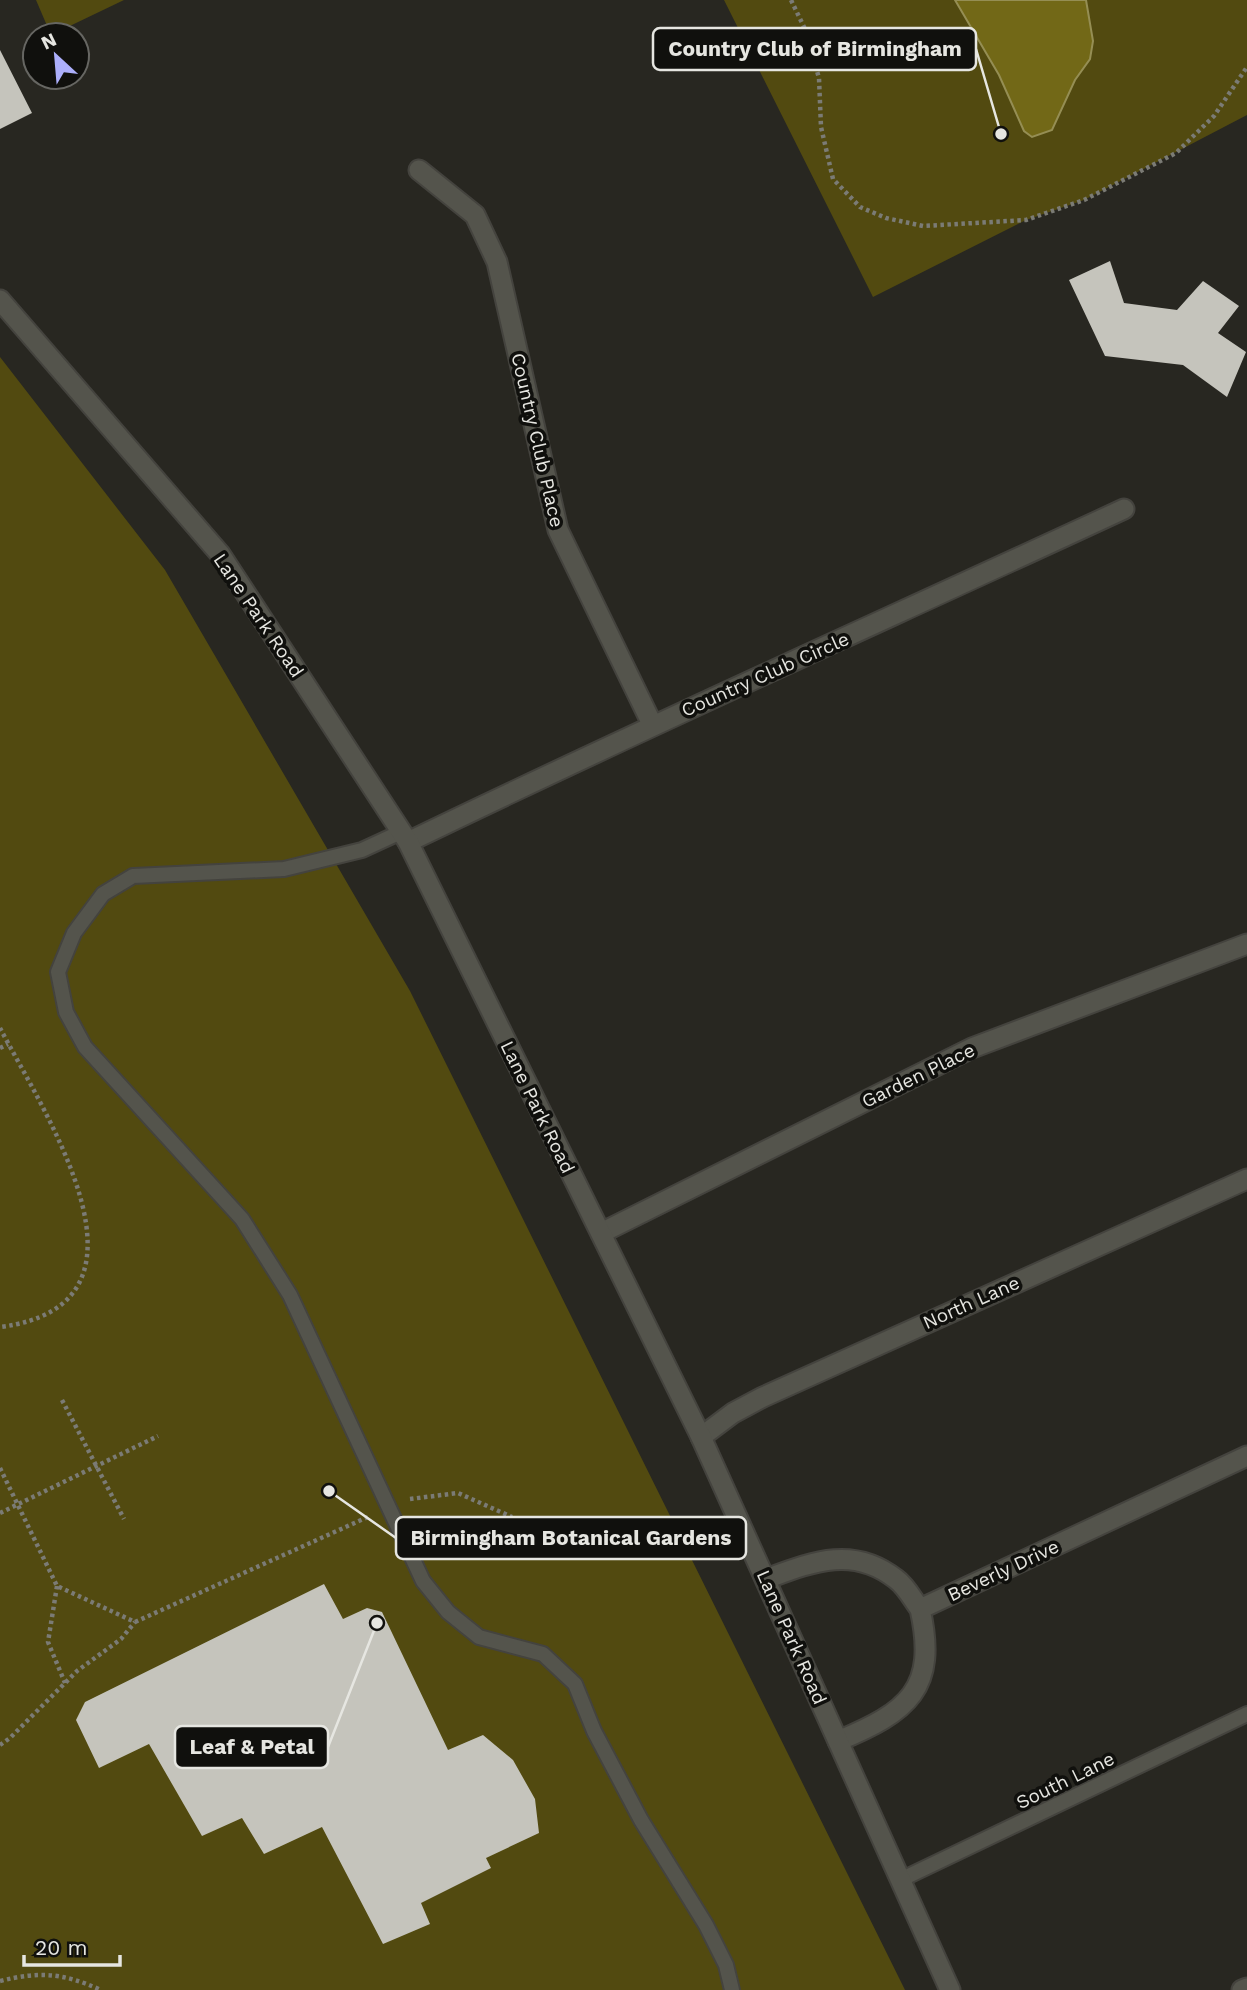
<svg xmlns="http://www.w3.org/2000/svg" width="1247" height="1990" viewBox="0 0 1247 1990" font-family="'Work Sans',sans-serif">
<style>
.green{fill:#524a10}
.water{fill:#726817;stroke:#958e54;stroke-width:2}
.building{fill:#c5c4bc}
.lines{fill:none;stroke-linecap:round;stroke-linejoin:round}
.service-casing{stroke:#44433e;stroke-width:18}
.minor-casing{stroke:#44433e;stroke-width:23}
.tertiary-casing{stroke:#44433e;stroke-width:23}
.path{stroke:#7b7b75;stroke-width:4.5;stroke-dasharray:3.5 3.5;stroke-linecap:butt}
.service{stroke:#54544c;stroke-width:14}
.minor{stroke:#54544c;stroke-width:19}
.tertiary{stroke:#54544c;stroke-width:19}
.labels{text-anchor:middle;stroke-width:7;stroke-linejoin:round;paint-order:stroke}
.street-label{font-size:19px;fill:#e6e6e1;stroke:#10100d}
.leader{fill:none;stroke:#e6e6e1;stroke-width:2.5}
.callout-dot{fill:#e6e6e1;stroke:#10100d;stroke-width:2.5}
.callout{fill:#10100d;stroke:#e6e6e1;stroke-width:2.5}
.callout-label{font-size:21px;text-anchor:middle;font-weight:bold;fill:#e6e6e1}
</style>
<rect width="100%" height="100%" fill="#282721"/>
<path class="green" d="M36,0H124L51,35Z
M724,0H1247V115L1084,200L1026,220L873,297Z
M0,357L165,570L410,991L905,1990H0Z"/>
<path class="water" d="M955,0H1086L1093,41L1090,59L1075,80L1052,130L1032,137L1024,131L999,75Z"/>
<path class="building" d="M0,50L32,113L0,129Z
M1110,261L1124,303L1177,310L1203,281L1239,306L1218,333L1246,352L1227,397L1183,365L1105,356L1069,280Z
M324,1584L343,1619L367,1608L382,1612L448,1750L483,1735L513,1760L535,1799L539,1833L486,1858L491,1868L421,1903L430,1924L383,1944L322,1827L264,1854L242,1818L202,1836L149,1744L99,1768L76,1720L85,1702Z"/>
<g class="lines">
<g class="service-casing">
<path id="service" d="M401,832L362,850L284,869L133,876L103,894L74,933L58,972L66,1012L85,1047L242,1219L290,1295L423,1581L448,1612L479,1637L543,1654L575,1684L594,1731L641,1820L706,1925L726,1965L732,1990
M900,1880L1247,1714"/>
</g>
<g class="minor-casing">
<path id="minor" d="M419,170L475,215L497,262L558,530L652,724
M408,842C645,727 885,620 1124,509
M601,1233L972,1048L1247,944
M701,1437L733,1413L763,1397L1247,1179
M766,1579C812,1562 853,1545 896,1579C906,1586 913,1600 920,1609L1247,1456
M838,1741C908,1712 938,1689 920,1609
M1242,1990L1247,1988"/>
</g>
<g class="tertiary-casing">
<path id="tertiary" d="M0,300L220,554L408,842L701,1437L950,1990"/>
</g>
<path class="path" d="M791,0L804,27L819,78L821,127L833,179L860,207L886,218L923,226L1026,220L1084,200L1176,153L1214,116L1247,67
M0,1028C44,1113 173,1305 0,1327
M0,1048L8,1044
M62,1400L124,1519
M0,1468L57,1586L135,1622L370,1516
M410,1499L458,1493L512,1517
M0,1513L158,1436
M57,1586L48,1642L65,1683
M0,1745L10,1738L77,1671L121,1639L135,1622
M0,1981C40,1971 63,1973 101,1990"/>
<use href="#service" class="service"/>
<use href="#minor" class="minor"/>
<use href="#tertiary" class="tertiary"/>
</g>
<g class="labels">
<g class="street-label">
<text transform="translate(538 440) rotate(77)" y="7">Country Club Place</text>
<text transform="translate(259 615) rotate(56)" y="7">Lane Park Road</text>
<text transform="translate(765 674) rotate(-24)" y="7">Country Club Circle</text>
<text transform="translate(918 1075) rotate(-26)" y="7">Garden Place</text>
<text transform="translate(538 1107) rotate(64)" y="7">Lane Park Road</text>
<text transform="translate(971 1302) rotate(-24)" y="7">North Lane</text>
<text transform="translate(1003 1570) rotate(-25)" y="7">Beverly Drive</text>
<text transform="translate(792 1637) rotate(66)" y="7">Lane Park Road</text>
<text transform="translate(1065 1780) rotate(-26)" y="7">South Lane</text>
</g>
</g>
<path class="leader" d="M1001 134L976 49M329 1491L396 1538M377 1623L328 1747"/>
<g class="callout-dot">
<circle cx="1001" cy="134" r="7"/>
<circle cx="329" cy="1491" r="7"/>
<circle cx="377" cy="1623" r="7"/>
</g>
<g class="callout">
<rect x="653" y="28" width="323" height="42" rx="7"/>
<rect x="396" y="1517" width="350" height="42" rx="7"/>
<rect x="175" y="1726" width="153" height="42" rx="7"/>
</g>
<g class="callout-label">
<text x="815" y="56">Country Club of Birmingham</text>
<text x="571" y="1545">Birmingham Botanical Gardens</text>
<text x="252" y="1754">Leaf &amp; Petal</text>
</g>
<g transform="translate(56 56) rotate(334)"><circle r="33" fill="#10100d" stroke="#666662" stroke-width="2"/>
<path d="M0-5L12 26L0 18L-12 26Z" fill="#acaffb"/>
<text y="-10" font-size="19" font-weight="bold" text-anchor="middle" fill="#e6e6e1">N</text>
</g>
<path d="M24 1955v10h96v-10" fill="none" stroke="#e6e6e1" stroke-width="3.5"/>
<text x="35" y="1955" font-size="21" fill="#e6e6e1" stroke="#10100d" stroke-width="5" paint-order="stroke">20 m</text>
</svg>
